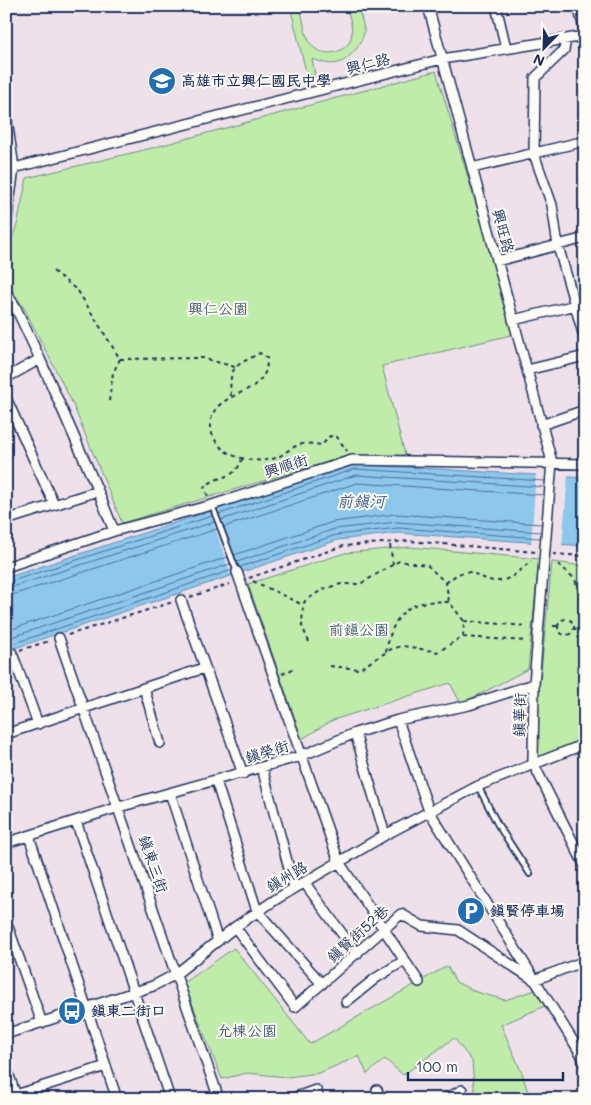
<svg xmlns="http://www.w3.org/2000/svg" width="591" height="1105" viewBox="0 0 591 1105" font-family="Mali,'LXGW WenKai TC',sans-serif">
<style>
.green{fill:#bfeca9;stroke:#6d8e84}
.water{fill:#8dc8ec;stroke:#5f8bb3}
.pier{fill:#eee1e9}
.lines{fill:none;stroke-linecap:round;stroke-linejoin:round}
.shore{stroke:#496c97;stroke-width:1}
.service-casing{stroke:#1b2f5e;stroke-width:8}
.minor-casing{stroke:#1b2f5e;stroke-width:12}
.path{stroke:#1b2f5e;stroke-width:2;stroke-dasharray:4 4;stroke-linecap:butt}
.service{stroke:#fdfcf7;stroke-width:4.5}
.minor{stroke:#fdfcf7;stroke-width:9}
.labels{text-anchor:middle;stroke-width:4;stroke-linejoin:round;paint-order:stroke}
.street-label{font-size:15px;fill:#1b2f5e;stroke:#fdfcf7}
.poi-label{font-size:15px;font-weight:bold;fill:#1b2f5e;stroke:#fdfcf7;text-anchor:start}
.park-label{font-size:15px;fill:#445e71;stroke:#fdfcf7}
.water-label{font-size:16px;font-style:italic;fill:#3d5d89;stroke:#fdfcf7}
</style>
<rect width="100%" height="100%" fill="#eee1e9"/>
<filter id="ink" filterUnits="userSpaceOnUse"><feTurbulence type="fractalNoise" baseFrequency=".02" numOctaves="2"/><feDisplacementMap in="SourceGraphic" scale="10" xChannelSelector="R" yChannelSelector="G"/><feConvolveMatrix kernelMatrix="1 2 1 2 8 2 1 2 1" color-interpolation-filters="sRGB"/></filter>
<g filter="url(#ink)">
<path class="green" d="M290,6H300C303,17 304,31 309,41C317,57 341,57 350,41C355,30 349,17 346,6H358C360,14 363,22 364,30C364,37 361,42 357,48C342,66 334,67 312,59L315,75L307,76Z
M436,71L515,334L382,366L405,455L347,456L122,523L71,400L24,308L6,281V254L17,225L27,178L152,148Z
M410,547L539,559L528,669L461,704L450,683L333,720L302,739L248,584L345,553Z
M552,562L585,566V740L567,745L532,760Z
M234,948L310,1044L447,966L456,982L476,992L505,1000L535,990L545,1006L501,1025L522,1073L530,1099H475L472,1061L454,1038L403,1075L385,1059L367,1074L359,1056L319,1073L287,1077L247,1073L222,1079L184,983Z"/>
<path class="water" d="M354,464L585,478V546L398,533L338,540L6,651V578Z"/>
<path class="pier" d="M536,473L568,475L562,547L531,545Z
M217,506L240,570L230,573L209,509Z"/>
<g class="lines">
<path class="shore" d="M219,514L355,469L545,481
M221,520L356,475L544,487
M224,527L357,483L544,495
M234,555L333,522L396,514L541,524
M237,562L335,529L397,522L541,532
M240,567L336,535L398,528L540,538
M6,583L212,516
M6,589L214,522
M6,597L217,529
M6,631L228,557
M6,639L230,564
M6,646L232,570"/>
<g class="service-casing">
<path id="service" d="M213,508L237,572
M478,786L498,825L530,874"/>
</g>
<g class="minor-casing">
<path id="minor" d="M428,6L552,462L534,684L533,763L585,866
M496,6L506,48
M578,6L585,32
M566,39L564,50L535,78L534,154L552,205L558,246L585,340
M6,113L14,168L6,226
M14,168L442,59L585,36
M472,168L585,141
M497,261L585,238
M6,293L15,306L40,359L98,491L6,520
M513,320L585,303
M527,370L585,356
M6,378L40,359
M6,398L54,504
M541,425L585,410
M98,491L114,531
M6,567L114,531L212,505L352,460L585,464
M237,572L339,862L419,982
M181,600L243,774
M59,638L219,1099
M12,653L38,724
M144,688L160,743
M398,720L429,811L563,1025L581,1054L585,1065
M355,733L385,835
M6,734L204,668
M578,746L585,754
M262,768L294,887
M216,781L257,911L322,984
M170,793L218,941
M76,821L170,1099
M29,836L117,1099
M6,843L119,807L301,756L355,733L398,720L469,705L534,684
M304,882L357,954
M6,921L42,1023
M235,927L295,1007L401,914L422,926L458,930L534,980L585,961
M346,1002L376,978L405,960
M6,1034L153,986L176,974L235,927L278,898L385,835L478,786L585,744
M6,1067L17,1099
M377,1090L380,1099
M16,1095L106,1066
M291,1099L316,1090L319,1099
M446,1099L462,1090"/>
</g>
<path class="path" d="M53,271L78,291L120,359
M120,359L202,358L235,367
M231,396C228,365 236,366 260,353L267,358C267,369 266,374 258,382C243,396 208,399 211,427C211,436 217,444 224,450C237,460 260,463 276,458C283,455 289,449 296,446C304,442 314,444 322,445L330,436L337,437L347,451
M109,401L113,373L120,359
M208,496L204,487C222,472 234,482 242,459
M390,545L393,564
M553,554L585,556
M558,564L575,579L581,600L584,628L574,629
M249,578L343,546L409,541L536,552
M253,581L303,605
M446,583C473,559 474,581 497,581C511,581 521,569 531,561
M190,597L230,584
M558 627a8 8 0 1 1 16 0a8 8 0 1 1-16 0Z
M464,621L526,626
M553,626H558
M68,635L173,602
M463,637L525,641
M309,642L302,626L303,605L305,601L323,589L341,584H360L399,561L427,565L446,583L449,602
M20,650L49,641
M330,666L359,669L393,648L403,646L438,652L463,636L464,621L449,602C408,598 393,614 386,652
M282,674L293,669"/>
<use href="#service" class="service"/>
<use href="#minor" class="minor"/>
</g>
</g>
<defs>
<g id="school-disc" transform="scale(1.4375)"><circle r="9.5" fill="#1f6fb2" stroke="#fdfcf7"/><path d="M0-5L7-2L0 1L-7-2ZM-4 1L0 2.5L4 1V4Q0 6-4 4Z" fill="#fff"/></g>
<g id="parking-disc" transform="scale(1.4375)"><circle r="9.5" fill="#1f6fb2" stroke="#fdfcf7"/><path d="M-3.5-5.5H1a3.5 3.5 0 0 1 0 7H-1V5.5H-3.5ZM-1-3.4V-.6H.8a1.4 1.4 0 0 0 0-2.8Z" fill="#fff"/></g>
<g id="bus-disc" transform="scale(1.4375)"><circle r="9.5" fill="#1f6fb2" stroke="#fdfcf7"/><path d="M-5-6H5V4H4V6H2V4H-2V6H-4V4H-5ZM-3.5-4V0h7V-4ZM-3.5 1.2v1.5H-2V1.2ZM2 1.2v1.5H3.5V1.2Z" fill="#fff"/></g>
</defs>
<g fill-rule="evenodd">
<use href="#school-disc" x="162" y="81"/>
<use href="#parking-disc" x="471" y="911"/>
<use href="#bus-disc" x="72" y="1011"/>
</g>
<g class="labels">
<g class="street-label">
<text transform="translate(368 64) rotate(-14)" y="5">興仁路</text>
<text transform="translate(503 231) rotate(75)" y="5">興旺路</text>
<text transform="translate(286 466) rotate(-18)" y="5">興順街</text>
<text transform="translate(520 715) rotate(-89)" y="5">鎮華街</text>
<text transform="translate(267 752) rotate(-17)" y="5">鎮榮街</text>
<text transform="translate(153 864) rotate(71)" y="5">鎮東三街</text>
<text transform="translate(287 877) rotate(-31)" y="5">鎮州路</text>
<text transform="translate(358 934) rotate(-42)" y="5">鎮賢街52巷</text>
</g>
<g class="poi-label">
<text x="181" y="86">高雄市立興仁國民中學</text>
<text x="490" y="916">鎮賢停車場</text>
<text x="91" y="1016">鎮東二街口</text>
</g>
<g class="park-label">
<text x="218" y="314">興仁公園</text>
<text x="359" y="635">前鎮公園</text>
<text x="247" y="1036">允棟公園</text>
</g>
<g class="water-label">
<text x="361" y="507">前鎮河</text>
</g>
</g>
<rect width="591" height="1105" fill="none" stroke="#fdfcf7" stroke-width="25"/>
<rect x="12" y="12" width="566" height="1080" fill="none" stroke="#1b2f5e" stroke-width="2" filter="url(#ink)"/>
<g transform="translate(544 48) rotate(203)" stroke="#fdfcf7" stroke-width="4" paint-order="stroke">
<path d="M0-4L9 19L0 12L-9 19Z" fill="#1b2f5e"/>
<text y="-8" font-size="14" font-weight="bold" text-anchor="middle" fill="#1b2f5e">N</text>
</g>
<path d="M408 1072v8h155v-8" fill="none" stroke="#1b2f5e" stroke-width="2.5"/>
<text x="416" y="1072" font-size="15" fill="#1b2f5e" stroke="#fdfcf7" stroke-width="4" paint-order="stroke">100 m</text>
</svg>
